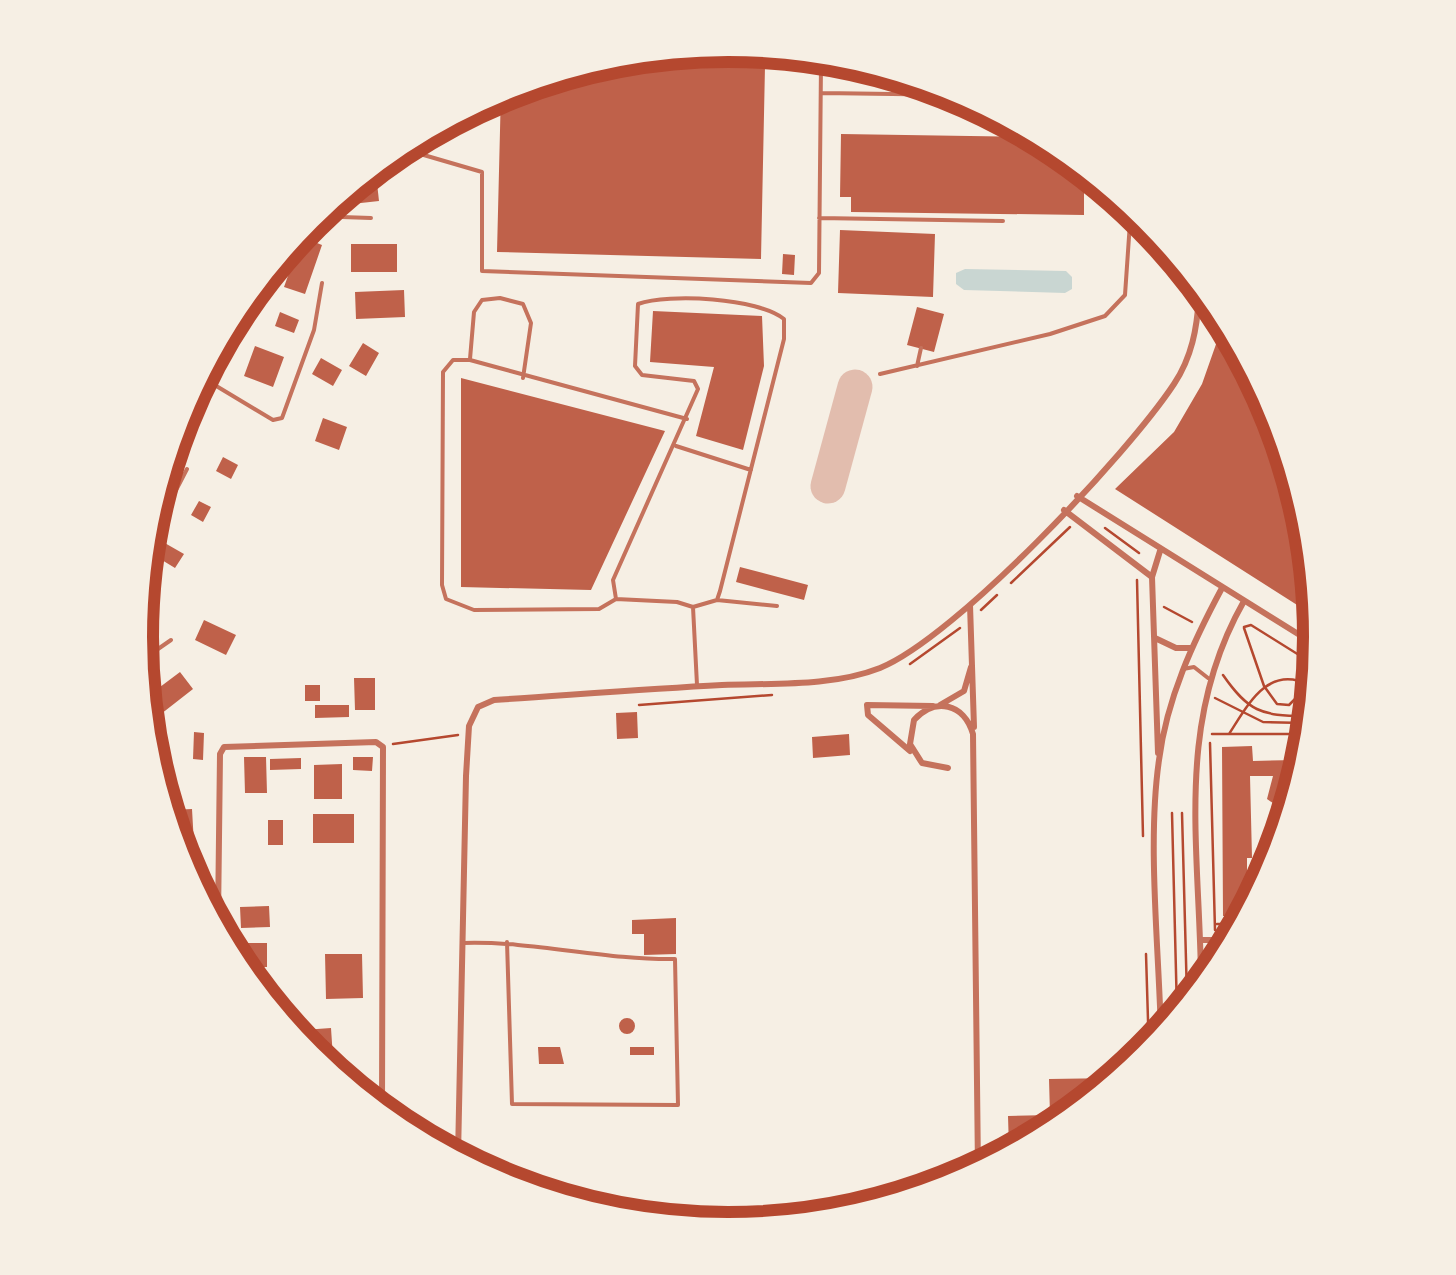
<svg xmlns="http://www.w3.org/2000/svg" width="1456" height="1275" viewBox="0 0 1456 1275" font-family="Lato,sans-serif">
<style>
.water{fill:#c9d6d2}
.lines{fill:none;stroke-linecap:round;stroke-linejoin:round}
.taxiway{stroke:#e2bdae;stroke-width:35}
.building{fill:#bf614a}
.path{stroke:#b5482f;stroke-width:2.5}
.service{stroke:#c5725c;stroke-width:4}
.minor{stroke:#c5725c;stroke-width:6}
.rim{fill:none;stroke:#b5482f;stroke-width:12}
</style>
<rect width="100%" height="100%" fill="#f6efe4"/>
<path class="water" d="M965,269L1066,271L1072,277V289L1065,293L964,290L956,284V273Z"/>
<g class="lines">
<path class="taxiway" d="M828,486L855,387"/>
</g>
<path class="building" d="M637,63L765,66L761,259L497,252L501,90Z
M841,134L1026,137L1084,177V215L851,212V197H840Z
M376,174L379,201L343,205L342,196Z
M840,230L935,234L933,297L838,293Z
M302,237L322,245L305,294L284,287Z
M351,244H397V272H351Z
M783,254L795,255L794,275L782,274Z
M404,290L405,317L356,319L355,292Z
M917,307L944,314L934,352L907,345Z
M653,311L762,316L764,366L743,450L696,436L714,367L650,362Z
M280,312L299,320L294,333L275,326Z
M1221,330L1276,411L1316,617L1115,489L1174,432L1202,384Z
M363,343L379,353L366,376L349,366Z
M255,346L284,357L273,387L244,376Z
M321,358L342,370L333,386L312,374Z
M461,378L665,431L591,590L461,587Z
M323,418L347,427L339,450L315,441Z
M223,457L238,465L231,479L216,471Z
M199,501L211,507L203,522L191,515Z
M156,538L184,554L175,568L152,554Z
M740,567L808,585L804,600L736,582Z
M204,620L236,635L226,655L195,640Z
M180,672L193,689L161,714L148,696Z
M354,678H375V710H355Z
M305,685H320V701H305Z
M315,705H349V717L315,718Z
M637,712L638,738L617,739L616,713Z
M194,732L204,733L203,760L193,759Z
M849,734L850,755L813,758L812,737Z
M1252,746L1253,761L1296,760L1286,812L1267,799L1273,776H1250L1252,858H1247V873H1252L1253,899L1241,916H1223L1222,747Z
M244,757H266L267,793H245Z
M353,757H373L372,771L353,770Z
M301,758V769L270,770V759Z
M342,764V799H314V765Z
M192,809L194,844L177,845L170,810Z
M313,814H354V843H313Z
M268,820H283V845H268Z
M269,906L270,927L241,928L240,907Z
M676,918V954L644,955V934H632V920Z
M240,943H267V967H249Z
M325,954H362L363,998L326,999Z
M619 1026a8 8 0 1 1 16 0a8 8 0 1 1-16 0Z
M331,1028L333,1058L309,1056L303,1030Z
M538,1047H560L564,1064H539Z
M630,1047H654V1055H630Z
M1115,1078L1040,1128L1009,1149L1008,1116L1050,1115L1049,1079Z"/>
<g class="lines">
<path class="path" d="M1105,528L1139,553
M1137,580L1143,836
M1011,583L1070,527
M1164,607L1192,622
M981,610L997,595
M1244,627L1251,625L1315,665
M1244,628L1264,686L1277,704L1289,705L1311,683
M910,664L960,628
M1223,675C1248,711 1261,716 1305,716
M1215,698L1263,722L1304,723
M639,705L772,695
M1212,734H1301
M1229,734C1248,705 1268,664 1309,685
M1210,743L1215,930
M393,744L458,735
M1172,813L1177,1012
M1182,813L1187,997
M1217,924H1235
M1146,954L1149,1053"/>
<path class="service" d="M822,93L962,95
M410,151L482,172V271L811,283L819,273L821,64
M312,216L371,218
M819,218L1003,221
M470,359L474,312L482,300L500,298L523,304L531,323L523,378
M917,366L921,348
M880,374L1050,334L1105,316L1125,295L1131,208
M203,378L273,420L282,418L314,330L322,283
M676,446L751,470
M162,504L172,498L187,469
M159,520L164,505
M616,599L599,609L474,610L446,599L442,585L443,372L453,360H470L687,419
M717,600L777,606
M693,607L717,600L720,591L784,339V319C758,298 669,293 638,304L635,366L642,375L694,381L698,389L613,580L616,599L677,602L693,607L697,685
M137,645L158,649L171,640
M1183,669L1194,667L1208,678
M464,943C535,941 603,960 675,959L678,1105L512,1104L507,942"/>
<path class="minor" d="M1077,496L1319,647
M1064,510L1152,577
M970,605L974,727
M1155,638L1176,648H1190
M940,705L964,691L971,667
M910,751L868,715L867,705L933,706
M1158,753L1152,577L1160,551
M948,768L922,763L910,744L914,720C935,697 964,703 973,734L978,1169
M218,920L220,754L224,747L376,742L383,747L382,1105
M1200,940H1225
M1201,976C1199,842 1175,722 1244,601
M1161,1035C1159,949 1147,843 1159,760C1167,698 1193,642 1222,588
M458,1156L466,776L469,726L478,707L494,700C570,695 646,689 722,685C773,683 832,687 880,668C956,637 1127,455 1174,384C1192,357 1197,328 1199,297"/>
</g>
<path d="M0 0H1456V1275H0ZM153 637a575 575 0 1 1 1150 0a575 575 0 1 1-1150 0Z" fill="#f6efe4" fill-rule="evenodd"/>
<path class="rim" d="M153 637a575 575 0 1 1 1150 0a575 575 0 1 1-1150 0Z"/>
</svg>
